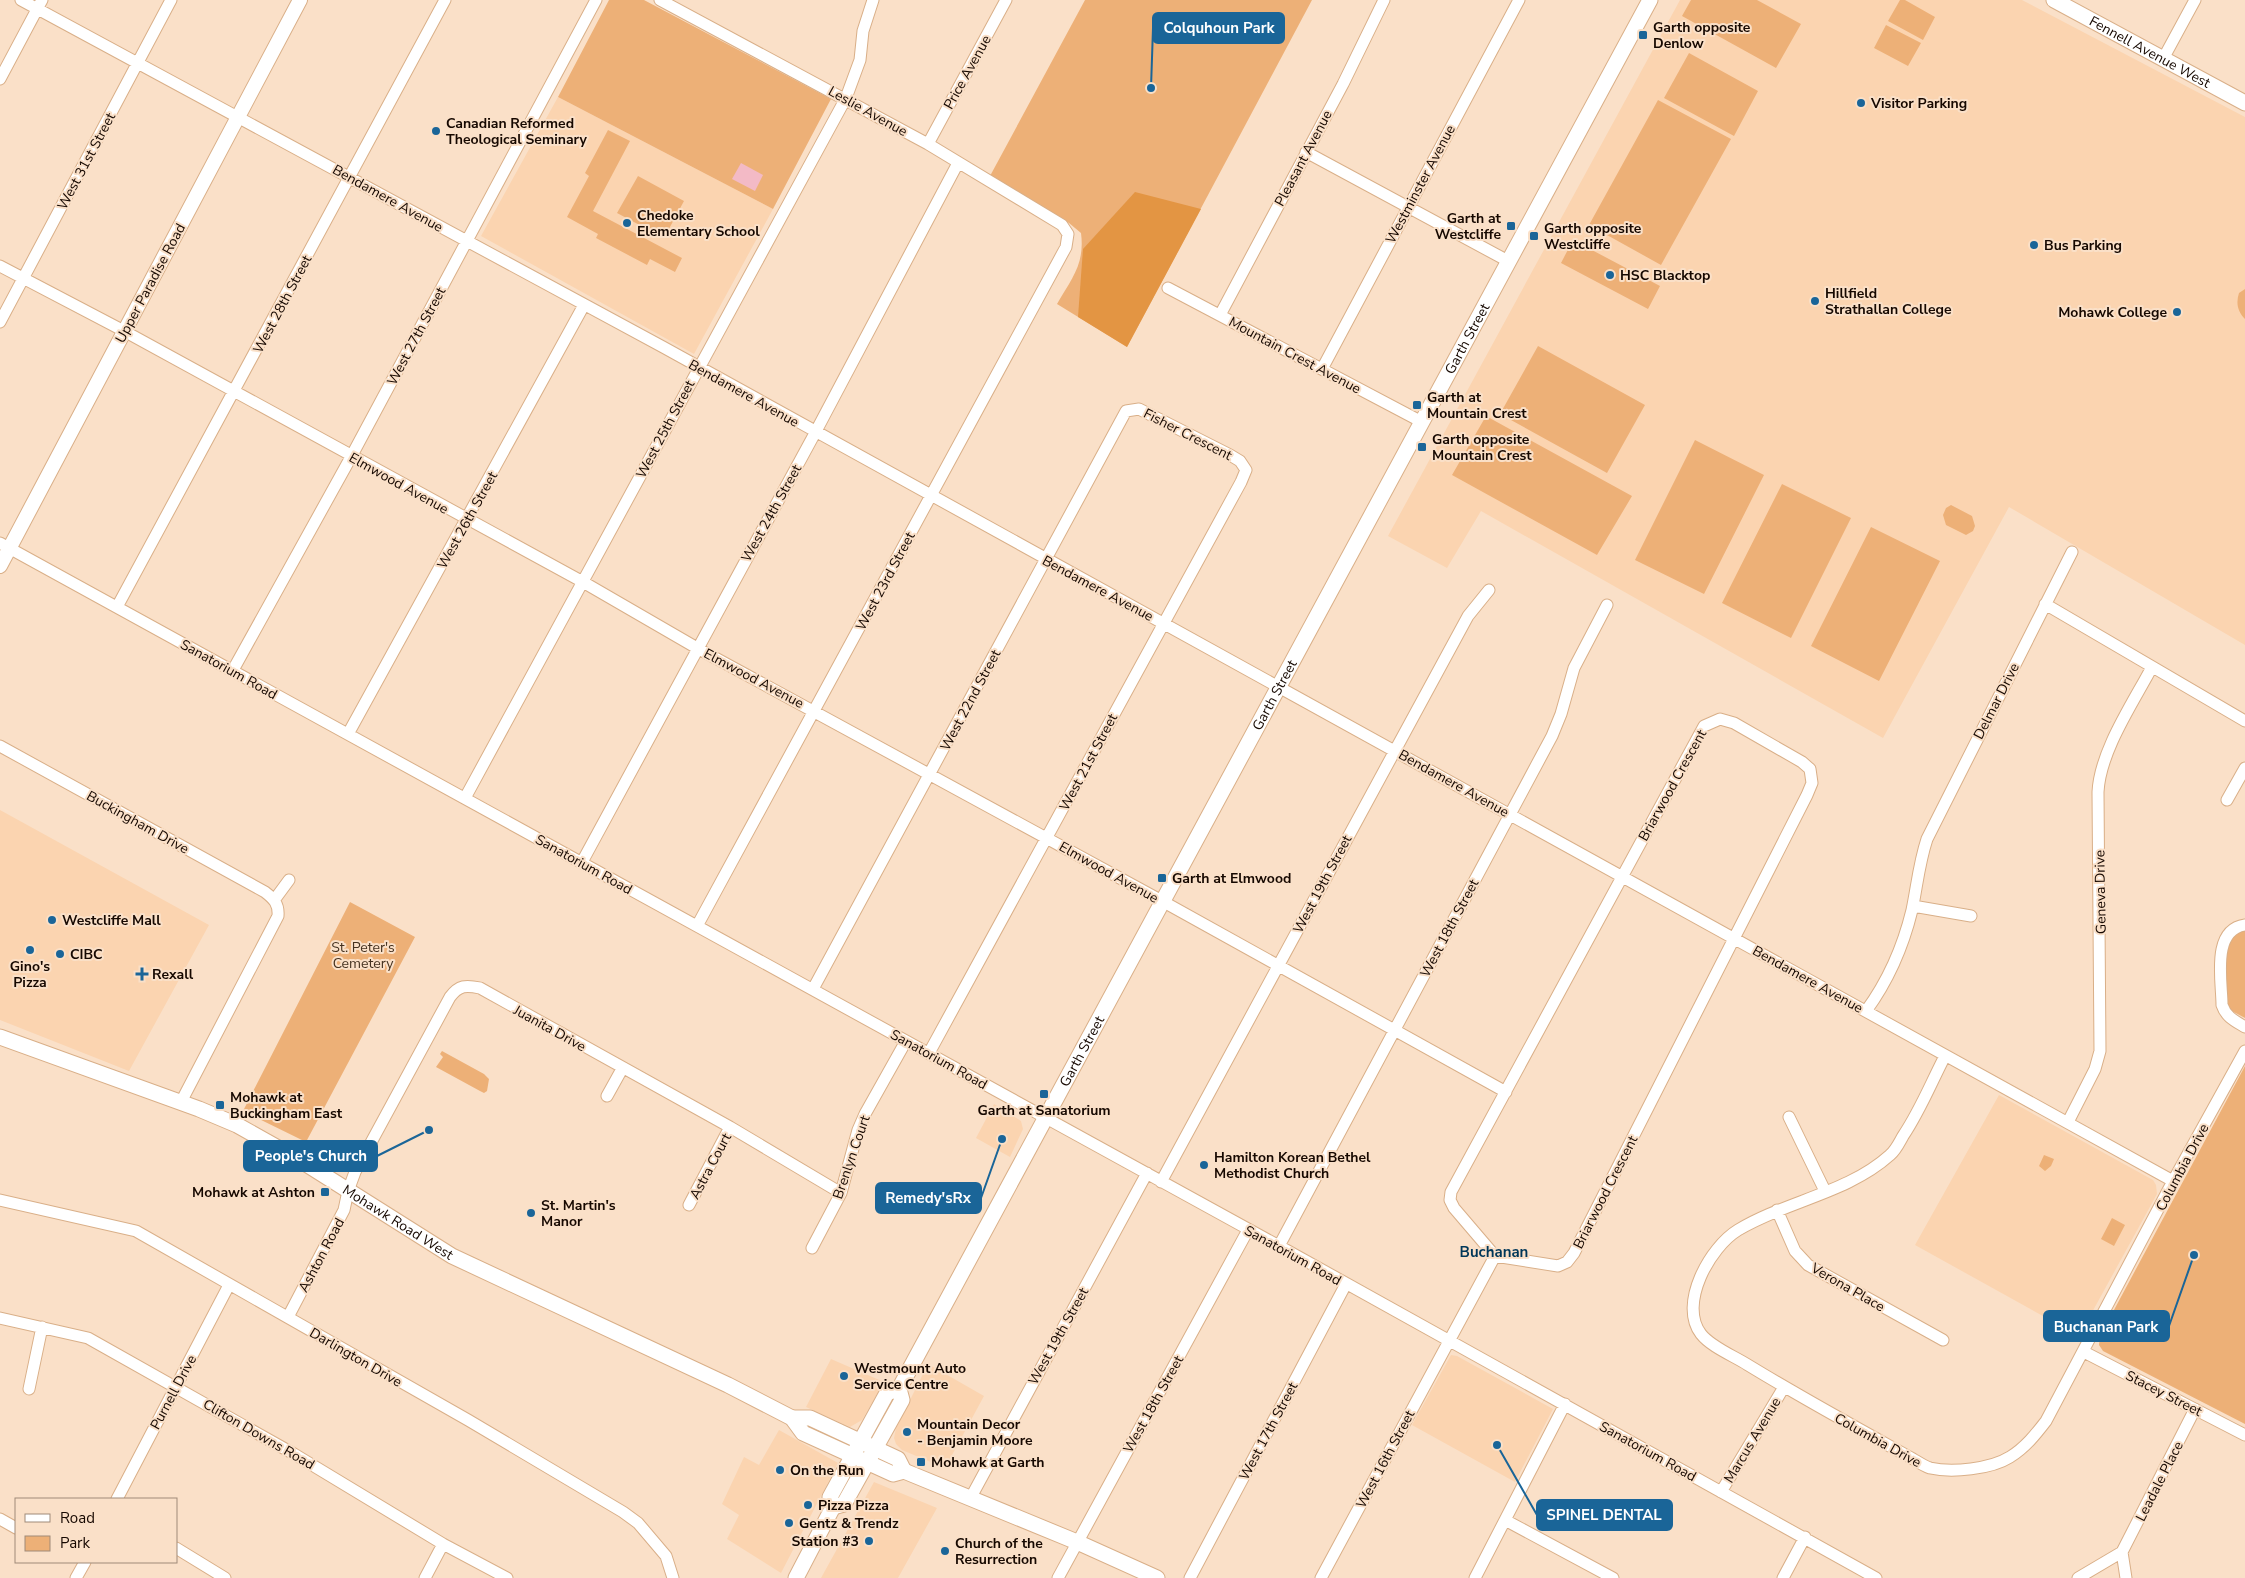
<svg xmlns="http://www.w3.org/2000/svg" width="2245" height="1578" viewBox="0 0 2245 1578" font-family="'Nunito Sans',sans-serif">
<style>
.built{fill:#fbd4b0}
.green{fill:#edb077}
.forest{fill:#e39543}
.water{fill:#f3bac6}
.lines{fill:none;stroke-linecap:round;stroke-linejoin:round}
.minor-casing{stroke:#d9af88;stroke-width:13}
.tertiary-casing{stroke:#d9af88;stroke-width:16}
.secondary-casing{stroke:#d9af88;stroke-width:17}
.minor{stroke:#fff;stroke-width:11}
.tertiary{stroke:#fff;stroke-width:14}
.secondary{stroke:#fff;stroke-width:15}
.poi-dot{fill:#1a6598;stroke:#fae0c8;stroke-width:2}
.labels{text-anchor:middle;stroke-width:4;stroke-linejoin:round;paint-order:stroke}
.poi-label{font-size:14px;font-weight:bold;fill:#160800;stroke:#fae0c8;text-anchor:start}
.street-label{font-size:14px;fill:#160800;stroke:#fae0c8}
.park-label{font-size:14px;fill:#453220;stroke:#fae0c8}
.neighbourhood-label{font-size:15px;font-weight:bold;fill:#003759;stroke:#fae0c8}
.leader{fill:none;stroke:#1a6598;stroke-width:2}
.callout-dot{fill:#1a6598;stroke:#fae0c8;stroke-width:2}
.callout{fill:#1a6598;stroke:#1a6598;stroke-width:2}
.callout-label{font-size:15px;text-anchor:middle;font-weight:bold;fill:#fff}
</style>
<rect width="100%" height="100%" fill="#fae0c8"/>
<path class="built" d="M1680,0H2022L2245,117V645L2009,507L1883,738L1481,511L1447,568L1388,536Z
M558,97L773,209L694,354L481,236Z
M0,810L209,925L129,1071L0,1020Z
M1999,1095L2153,1180L2156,1185L2157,1194L2079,1336L1915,1245Z
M994,1104L1021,1121L1023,1129L1010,1157L976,1138Z
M1451,1355L1457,1356L1553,1409L1515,1482L1412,1425Z
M831,1359L884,1382L862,1420L850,1427L806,1407Z
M928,1364L984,1396L945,1468L902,1450L896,1444L894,1438L896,1428Z
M779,1430L838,1463L781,1573L727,1539L739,1515L722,1504L744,1457L759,1465Z
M874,1482L937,1508L898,1578H821Z"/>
<path class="green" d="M609,0H644L831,99L773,209L558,97Z
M1085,0H1312L1127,347L1057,304C1072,278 1085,264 1081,233L1069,223L990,176Z
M1691,0H1757L1801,24L1776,68L1682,16Z
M1900,0H1905L1935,17L1923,40L1888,21Z
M1886,25L1921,43L1908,66L1874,48Z
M1689,53L1758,91L1734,136L1664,98Z
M1658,100L1731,139L1661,265L1589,225Z
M608,130L630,141L593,211L682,258L675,272L650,259L647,265L596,238L598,234L567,217L589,176L585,173Z
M638,176L684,201L664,238L617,213Z
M1573,240L1660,286L1648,309L1561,263Z
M2245,289V319C2237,311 2236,302 2239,293Z
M1538,346L1645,405L1607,473L1500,414Z
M1486,416L1632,496L1597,555L1452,475Z
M1695,440L1764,475L1704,594L1635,560Z
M1782,484L1851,518L1791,638L1722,603Z
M1951,505L1972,516L1975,526L1973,531L1966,535L1946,525L1943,515L1946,508Z
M1871,527L1940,561L1879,681L1811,646Z
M350,902L415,937L306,1142L243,1111Z
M2240,931H2245V1018L2230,1010L2227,1002V950L2230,940Z
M442,1051L484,1074L489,1079L487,1091L484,1093L480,1091L436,1067L443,1057L440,1054Z
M2245,1066V1424L2103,1351L2099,1345L2100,1336Z
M2044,1155L2054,1159L2051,1166L2045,1171L2039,1166Z
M2112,1218L2125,1225L2114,1246L2101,1239Z"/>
<path class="forest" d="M1135,192L1201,209L1127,347L1078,317L1083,249Z"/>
<path class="water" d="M741,163L763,175L755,191L732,179Z"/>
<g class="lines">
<g class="minor-casing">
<path id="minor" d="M21,0L663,347L2173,1181
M660,0L928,144L1062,225L1068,234L1066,247L697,926
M2163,59L2195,0
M0,79L42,0
M928,144L1006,0
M1306,152L1508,261
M0,266L124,331L583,582L697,648L1162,901L1506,1092
M1168,288L1422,422
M1220,315L1343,84L1384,0
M0,322L171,0
M1322,369L1519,0
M0,543L1279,1246L1876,1578
M2045,604L2245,721
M117,607L445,0
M233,670L351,457L596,0
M348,734L584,305
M0,746L265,892C274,899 279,904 278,916L181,1102
M465,798L846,98L860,60L863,31L873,0
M2227,800L2245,768
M582,862L815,433L958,163
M275,899L289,880
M1913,906L1971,916
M2245,925C2211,930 2222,981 2222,1005C2226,1017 2235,1021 2245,1027
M813,989L1126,411L1139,409L1230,455L1240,461L1246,470L1241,482L929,1053
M1866,1011C1888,981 1903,947 1912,910C1917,886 1919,863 1927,839L2072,552
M1945,1056C1931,1083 1920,1111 1903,1136C1899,1143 1896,1150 1890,1155C1848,1193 1786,1201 1738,1230C1710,1247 1678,1304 1701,1334C1711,1347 1734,1356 1748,1365C1802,1398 1857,1428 1913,1459C1918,1462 1924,1466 1930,1468C1952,1473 1991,1469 2010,1457C2025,1448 2036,1434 2046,1421L2173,1181L2245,1051
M607,1096L622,1069
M1789,1117L1825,1191
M2068,1122L2095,1069L2100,1051L2098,792C2100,751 2133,703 2152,667
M1161,1182L1468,616L1489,590
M0,1200L136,1231L468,1420L623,1512L638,1523L666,1556L673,1578
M689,1205L730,1127
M1777,1210L1795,1251L1808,1265L1943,1340
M1279,1246L1552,736L1561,714L1574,668L1607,605
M812,1248L841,1193L858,1130L865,1114L906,1041
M288,1317L344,1210L348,1191L355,1172L450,997C459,985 466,985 480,988L730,1127L841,1193
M0,1318L88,1338L294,1454L443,1544L507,1578
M2084,1352L2245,1435
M29,1389L42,1327
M1721,1492L1784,1387
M117,1499L229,1285
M970,1499L1147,1173
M0,1519L16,1528
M1505,1520L1613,1578
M176,1548L225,1578
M2122,1552L2126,1578
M76,1578L85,1562
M425,1578L443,1544
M1058,1578L1248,1230
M1190,1578L1346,1284
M1321,1578L1495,1256L1558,1266L1567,1262L1574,1253L1807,795L1812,783L1810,769L1802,762L1734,723L1720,719L1704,726L1451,1192L1450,1200L1454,1208L1495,1256
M1475,1578L1565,1404
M1783,1578L1805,1537
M2078,1578L2122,1552L2195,1409"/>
</g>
<g class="tertiary-casing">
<path id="tertiary" d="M0,566L300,0"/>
</g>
<g class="secondary-casing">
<g id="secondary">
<path id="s1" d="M2054,0L2245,103"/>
<path id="s2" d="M0,1037L199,1109L237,1125L303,1162L452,1256L728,1385L792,1418L803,1433L893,1474L904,1471L1077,1542L1157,1578"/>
<path d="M792,1418H810L898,1459L904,1471"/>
<path id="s3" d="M833,1507L844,1504L902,1400L899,1389L1650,0"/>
<path d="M796,1578L833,1507L830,1497L887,1393L899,1389"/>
</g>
</g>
<use href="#minor" class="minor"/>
<use href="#tertiary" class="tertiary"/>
<use href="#secondary" class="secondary"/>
</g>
<g class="poi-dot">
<rect x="1638" y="30" width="10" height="10" rx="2.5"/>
<circle cx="1861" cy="103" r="5"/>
<circle cx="436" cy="131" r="5"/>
<circle cx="627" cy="223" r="5"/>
<rect x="1506" y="221" width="10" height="10" rx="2.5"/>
<rect x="1529" y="231" width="10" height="10" rx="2.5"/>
<circle cx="2034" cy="245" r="5"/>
<circle cx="1610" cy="275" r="5"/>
<circle cx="1815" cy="301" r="5"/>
<circle cx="2177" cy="312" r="5"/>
<rect x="1412" y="400" width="10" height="10" rx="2.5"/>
<rect x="1417" y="442" width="10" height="10" rx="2.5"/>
<rect x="1157" y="873" width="10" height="10" rx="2.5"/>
<circle cx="52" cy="920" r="5"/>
<circle cx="30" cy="950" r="5"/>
<circle cx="60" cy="954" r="5"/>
<path d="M139.5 966.5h5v5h5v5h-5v5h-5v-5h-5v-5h5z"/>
<rect x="1039" y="1089" width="10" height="10" rx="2.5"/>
<rect x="215" y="1100" width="10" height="10" rx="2.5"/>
<circle cx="1204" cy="1165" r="5"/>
<rect x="320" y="1187" width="10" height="10" rx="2.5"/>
<circle cx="531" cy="1213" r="5"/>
<circle cx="844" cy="1376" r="5"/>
<circle cx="907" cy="1432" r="5"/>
<rect x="916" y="1457" width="10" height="10" rx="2.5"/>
<circle cx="780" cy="1470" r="5"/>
<circle cx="808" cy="1505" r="5"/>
<circle cx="789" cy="1523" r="5"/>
<circle cx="869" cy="1541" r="5"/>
<circle cx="945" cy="1551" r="5"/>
</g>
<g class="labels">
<g class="poi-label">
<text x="1653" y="32">Garth opposite<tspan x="1653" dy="16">Denlow</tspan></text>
<text x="1871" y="108">Visitor Parking</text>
<text x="446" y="128">Canadian Reformed<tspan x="446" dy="16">Theological Seminary</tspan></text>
<text x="637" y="220">Chedoke<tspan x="637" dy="16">Elementary School</tspan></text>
<text x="1501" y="223" text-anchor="end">Garth at<tspan x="1501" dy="16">Westcliffe</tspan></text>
<text x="1544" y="233">Garth opposite<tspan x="1544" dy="16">Westcliffe</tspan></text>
<text x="2044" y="250">Bus Parking</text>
<text x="1620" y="280">HSC Blacktop</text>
<text x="1825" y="298">Hillfield<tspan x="1825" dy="16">Strathallan College</tspan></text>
<text x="2167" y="317" text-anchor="end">Mohawk College</text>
<text x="1427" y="402">Garth at<tspan x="1427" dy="16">Mountain Crest</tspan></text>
<text x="1432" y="444">Garth opposite<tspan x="1432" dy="16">Mountain Crest</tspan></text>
<text x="1172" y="883">Garth at Elmwood</text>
<text x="62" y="925">Westcliffe Mall</text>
<text x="70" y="959">CIBC</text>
<text x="30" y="971" text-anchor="middle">Gino's<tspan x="30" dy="16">Pizza</tspan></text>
<text x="152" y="979">Rexall</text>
<text x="230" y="1102">Mohawk at<tspan x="230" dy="16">Buckingham East</tspan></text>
<text x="1044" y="1115" text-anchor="middle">Garth at Sanatorium</text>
<text x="1214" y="1162">Hamilton Korean Bethel<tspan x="1214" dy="16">Methodist Church</tspan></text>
<text x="315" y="1197" text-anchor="end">Mohawk at Ashton</text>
<text x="541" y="1210">St. Martin's<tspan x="541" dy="16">Manor</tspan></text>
<text x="854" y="1373">Westmount Auto<tspan x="854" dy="16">Service Centre</tspan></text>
<text x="917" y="1429">Mountain Decor<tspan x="917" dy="16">- Benjamin Moore</tspan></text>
<text x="931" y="1467">Mohawk at Garth</text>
<text x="790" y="1475">On the Run</text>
<text x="818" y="1510">Pizza Pizza</text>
<text x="799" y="1528">Gentz &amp; Trendz</text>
<text x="859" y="1546" text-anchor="end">Station #3</text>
<text x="955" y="1548">Church of the<tspan x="955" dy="16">Resurrection</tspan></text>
</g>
<g class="street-label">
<text dy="5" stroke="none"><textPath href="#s1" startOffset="109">Fennell Avenue West</textPath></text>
<text transform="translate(967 72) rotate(-61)" y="5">Price Avenue</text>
<text transform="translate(868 111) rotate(29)" y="5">Leslie Avenue</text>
<text transform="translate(1303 158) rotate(-62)" y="5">Pleasant Avenue</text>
<text transform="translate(86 161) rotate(-62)" y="5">West 31st Street</text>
<text transform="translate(1420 184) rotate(-62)" y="5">Westminster Avenue</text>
<text transform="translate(388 198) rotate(29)" y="5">Bendamere Avenue</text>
<text transform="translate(150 283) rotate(-62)" y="5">Upper Paradise Road</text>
<text transform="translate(282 304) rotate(-62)" y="5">West 28th Street</text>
<text transform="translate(416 336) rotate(-62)" y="5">West 27th Street</text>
<text dy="5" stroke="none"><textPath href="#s3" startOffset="1336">Garth Street</textPath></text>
<text transform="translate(1295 355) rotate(28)" y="5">Mountain Crest Avenue</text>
<text transform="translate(744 393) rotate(29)" y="5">Bendamere Avenue</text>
<text transform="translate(665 429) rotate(-62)" y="5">West 25th Street</text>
<text transform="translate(1188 434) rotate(27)" y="5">Fisher Crescent</text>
<text transform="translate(399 483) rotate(29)" y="5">Elmwood Avenue</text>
<text transform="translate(771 513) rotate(-61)" y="5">West 24th Street</text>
<text transform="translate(467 520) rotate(-61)" y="5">West 26th Street</text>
<text transform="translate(885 581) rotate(-62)" y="5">West 23rd Street</text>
<text transform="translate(1098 588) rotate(28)" y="5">Bendamere Avenue</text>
<text transform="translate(229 669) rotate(29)" y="5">Sanatorium Road</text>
<text transform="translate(754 678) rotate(28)" y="5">Elmwood Avenue</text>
<text dy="5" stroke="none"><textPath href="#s3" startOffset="931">Garth Street</textPath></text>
<text transform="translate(970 700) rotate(-62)" y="5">West 22nd Street</text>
<text transform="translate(1996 701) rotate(-63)" y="5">Delmar Drive</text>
<text transform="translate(1088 762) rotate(-62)" y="5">West 21st Street</text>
<text transform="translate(1454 783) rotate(29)" y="5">Bendamere Avenue</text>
<text transform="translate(1672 785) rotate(-61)" y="5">Briarwood Crescent</text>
<text transform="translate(138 822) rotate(29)" y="5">Buckingham Drive</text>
<text transform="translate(584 864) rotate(29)" y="5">Sanatorium Road</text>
<text transform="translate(1109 872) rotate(29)" y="5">Elmwood Avenue</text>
<text transform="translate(1322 884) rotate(-62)" y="5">West 19th Street</text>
<text transform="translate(2100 892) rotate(-91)" y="5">Geneva Drive</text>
<text transform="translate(1449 928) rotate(-62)" y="5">West 18th Street</text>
<text transform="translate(1808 979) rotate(29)" y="5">Bendamere Avenue</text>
<text transform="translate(550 1028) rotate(29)" y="5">Juanita Drive</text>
<text dy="5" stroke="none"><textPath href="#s3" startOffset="526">Garth Street</textPath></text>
<text transform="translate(939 1059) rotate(29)" y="5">Sanatorium Road</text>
<text transform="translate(851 1157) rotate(-71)" y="5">Brenlyn Court</text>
<text transform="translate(710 1166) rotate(-62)" y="5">Astra Court</text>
<text transform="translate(2182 1167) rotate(-62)" y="5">Columbia Drive</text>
<text transform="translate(1605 1192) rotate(-63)" y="5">Briarwood Crescent</text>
<text dy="5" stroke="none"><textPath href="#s2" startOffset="441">Mohawk Road West</textPath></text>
<text transform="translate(321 1255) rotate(-62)" y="5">Ashton Road</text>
<text transform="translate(1293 1255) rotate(29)" y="5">Sanatorium Road</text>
<text transform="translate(1848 1287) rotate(30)" y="5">Verona Place</text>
<text transform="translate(1058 1336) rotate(-61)" y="5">West 19th Street</text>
<text transform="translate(356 1357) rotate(30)" y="5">Darlington Drive</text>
<text transform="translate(173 1392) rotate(-62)" y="5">Purnell Drive</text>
<text transform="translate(2164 1393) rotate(27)" y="5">Stacey Street</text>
<text transform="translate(1153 1404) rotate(-61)" y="5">West 18th Street</text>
<text transform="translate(1268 1431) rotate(-62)" y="5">West 17th Street</text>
<text transform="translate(259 1434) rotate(30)" y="5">Clifton Downs Road</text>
<text transform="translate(1752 1440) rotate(-59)" y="5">Marcus Avenue</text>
<text transform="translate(1878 1440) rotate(29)" y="5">Columbia Drive</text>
<text transform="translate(1648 1451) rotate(29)" y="5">Sanatorium Road</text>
<text transform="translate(1385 1459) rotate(-62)" y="5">West 16th Street</text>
<text transform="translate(2159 1481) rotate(-63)" y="5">Leadale Place</text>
</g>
<g class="park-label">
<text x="363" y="952">St. Peter's<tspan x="363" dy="16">Cemetery</tspan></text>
</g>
<g class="neighbourhood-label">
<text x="1494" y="1257">Buchanan</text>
</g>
</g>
<path class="leader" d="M1151 88L1153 28M429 1130L377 1156M1002 1139L981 1198M2194 1255L2169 1326M1497 1445L1537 1515"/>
<g class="callout-dot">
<circle cx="1151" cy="88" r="5"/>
<circle cx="429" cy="1130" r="5"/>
<circle cx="1002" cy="1139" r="5"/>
<circle cx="2194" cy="1255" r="5"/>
<circle cx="1497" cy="1445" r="5"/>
</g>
<g class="callout">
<rect x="1153" y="13" width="131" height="30" rx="5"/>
<rect x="244" y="1141" width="133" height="30" rx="5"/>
<rect x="876" y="1183" width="105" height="30" rx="5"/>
<rect x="2044" y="1311" width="125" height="30" rx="5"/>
<rect x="1537" y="1500" width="135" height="30" rx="5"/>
</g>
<g class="callout-label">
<text x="1219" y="33">Colquhoun Park</text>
<text x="311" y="1161">People's Church</text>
<text x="928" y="1203">Remedy'sRx</text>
<text x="2106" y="1332">Buchanan Park</text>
<text x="1604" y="1520">SPINEL DENTAL</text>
</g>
<rect x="15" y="1498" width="162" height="65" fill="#fae0c8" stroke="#9f8a78"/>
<rect x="25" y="1514" width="25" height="8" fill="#ffffff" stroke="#9f8a78"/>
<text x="60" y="1523" font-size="15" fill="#160800">Road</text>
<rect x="25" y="1536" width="25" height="15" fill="#edb077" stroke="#9f8a78"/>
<text x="60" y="1548" font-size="15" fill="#160800">Park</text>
</svg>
